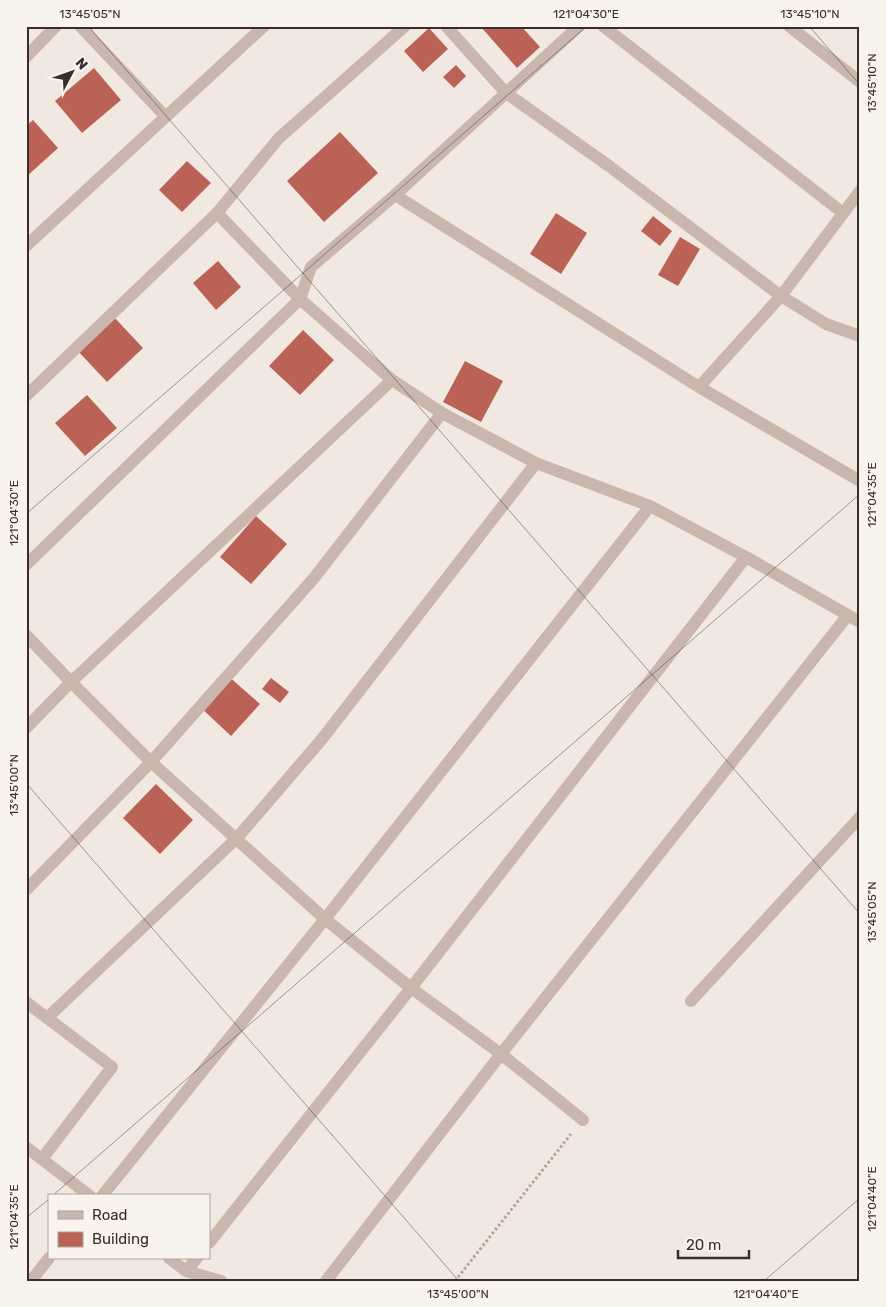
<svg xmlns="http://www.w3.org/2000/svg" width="886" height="1307" viewBox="0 0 886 1307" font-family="Rubik,sans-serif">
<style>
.building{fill:#bb6256}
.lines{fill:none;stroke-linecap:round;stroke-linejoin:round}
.path{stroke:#b5a198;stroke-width:3;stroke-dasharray:2.5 2.5;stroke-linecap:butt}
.street{stroke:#c9b7ae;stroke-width:12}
.ticks{fill:none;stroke:#382e2c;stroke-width:1;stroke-opacity:0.45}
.neatline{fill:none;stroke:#382e2c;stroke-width:2}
.ticks-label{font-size:12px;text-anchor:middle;fill:#382e2c}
</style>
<rect width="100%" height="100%" fill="#f2e8e2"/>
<path class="building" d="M482,26H521L540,47L517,68L481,27Z
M429,28L448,49L423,72L404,51Z
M456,65L466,76L454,88L443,77Z
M94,68L121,100L82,133L55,101Z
M33,120L58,148L26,177V126Z
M340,132L378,173L324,222L287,181Z
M187,161L211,183L182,212L159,190Z
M556,213L587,233L561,274L530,254Z
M653,216L672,231L660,246L641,231Z
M680,237L700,249L678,286L658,275Z
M218,261L241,287L216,310L193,283Z
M113,316L143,348L107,382L77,350Z
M303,330L334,360L300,395L269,366Z
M465,361L503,381L481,422L443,402Z
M87,395L117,428L85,456L55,423Z
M256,516L287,544L251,584L220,557Z
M227,675L260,704L231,736L199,706Z
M271,678L289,692L280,703L262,689Z
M156,784L193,820L160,854L123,818Z"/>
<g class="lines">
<path class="path" d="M455,1281L571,1134"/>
<path class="street" d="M80,26L165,116
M446,26L506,93L609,166L781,296L826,324L860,336
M603,26L843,213
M789,26L860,82
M26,57L56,26
M395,195L699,387L860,481
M217,213L300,299L392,380L442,413L536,463L650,506L746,557L860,622
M26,246L264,26
M699,387L781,296L860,191
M26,396L217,213L279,138L405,26
M26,565L300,299L311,267L395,195L579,26
M26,635L71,682L151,762L325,919L411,988L501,1054L583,1120
M26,728L71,682L392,380
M26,890L151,762L314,578L442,413
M691,1001L860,817
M26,1002L112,1067L42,1159
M48,1017L237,838L322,739L536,463
M26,1147L90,1196
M102,1196L325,919L650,506
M209,1243L411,988L746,557
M169,1258L186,1271L221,1281
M186,1271L197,1258
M31,1281L49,1258
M326,1281L501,1054L848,615"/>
</g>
<path class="ticks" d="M88,26L860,914M809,26L860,85M26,514L587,26M26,783L459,1281M52,1196L860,494M26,1218L49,1199M764,1281L860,1198"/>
<rect width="886" height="1307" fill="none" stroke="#f9f3ee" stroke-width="55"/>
<rect x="48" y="1194" width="162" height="65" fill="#f9f3ee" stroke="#aca4a0"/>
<rect x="58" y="1211" width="25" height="8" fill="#c9b7ae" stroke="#aca4a0"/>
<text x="92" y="1220" font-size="15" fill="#382e2c">Road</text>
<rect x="58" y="1232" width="25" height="15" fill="#bb6256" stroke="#aca4a0"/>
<text x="92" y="1244" font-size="15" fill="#382e2c">Building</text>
<g transform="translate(72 72) rotate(49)" stroke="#f9f3ee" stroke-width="4" paint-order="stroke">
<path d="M0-4L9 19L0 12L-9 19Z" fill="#382e2c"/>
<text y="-8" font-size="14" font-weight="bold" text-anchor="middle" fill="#382e2c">N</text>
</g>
<path d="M678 1250v8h71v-8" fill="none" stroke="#382e2c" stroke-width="2.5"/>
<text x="686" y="1250" font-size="15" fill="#382e2c" stroke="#f9f3ee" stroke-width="4" paint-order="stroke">20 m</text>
<rect x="28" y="28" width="830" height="1252" class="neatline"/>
<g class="ticks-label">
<text x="90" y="18">13°45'05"N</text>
<text x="586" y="18">121°04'30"E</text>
<text x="810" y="18">13°45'10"N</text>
<text transform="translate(872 83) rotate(-90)" y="4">13°45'10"N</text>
<text transform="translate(872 495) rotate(-90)" y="4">121°04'35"E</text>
<text transform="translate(14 513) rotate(-90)" y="4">121°04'30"E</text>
<text transform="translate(14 785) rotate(-90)" y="4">13°45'00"N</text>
<text transform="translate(872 912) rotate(-90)" y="4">13°45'05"N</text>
<text transform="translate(872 1199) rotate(-90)" y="4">121°04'40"E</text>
<text transform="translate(14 1217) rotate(-90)" y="4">121°04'35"E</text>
<text x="458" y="1298">13°45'00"N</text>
<text x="766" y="1298">121°04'40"E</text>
</g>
</svg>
